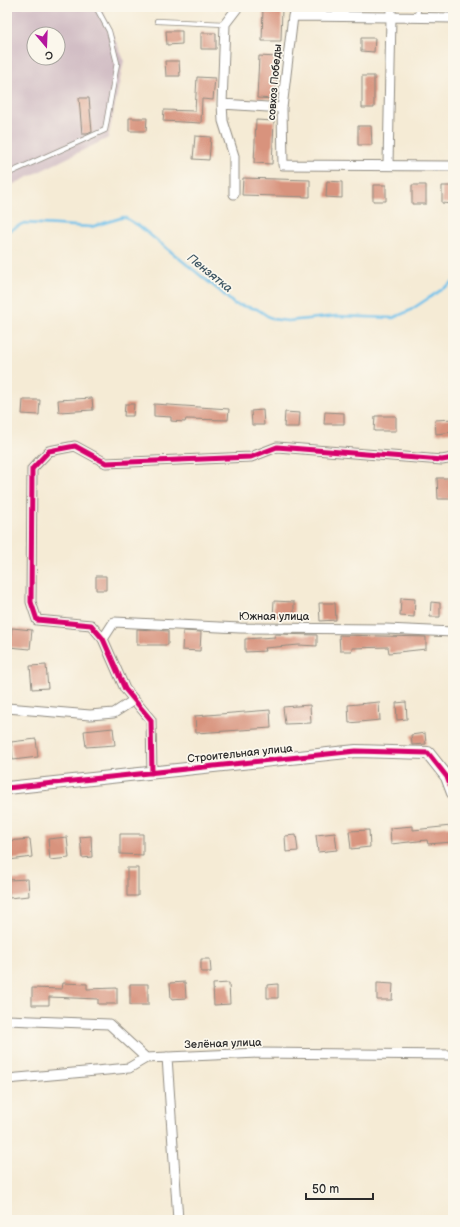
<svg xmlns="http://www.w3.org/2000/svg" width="460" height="1227" viewBox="0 0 460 1227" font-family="'Balsamiq Sans',sans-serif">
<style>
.industrial{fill:#d2bec5;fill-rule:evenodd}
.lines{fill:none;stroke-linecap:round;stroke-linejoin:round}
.stream{stroke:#70c1eb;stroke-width:2.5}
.building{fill:#d8937d}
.service-casing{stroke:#908b80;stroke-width:6}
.minor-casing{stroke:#908b80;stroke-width:11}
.tertiary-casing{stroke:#908b80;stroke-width:14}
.service{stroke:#fff;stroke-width:4.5}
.minor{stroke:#fff;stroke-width:9}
.tertiary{stroke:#fff;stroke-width:12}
.cycleway-casing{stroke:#fbf7ec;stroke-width:8}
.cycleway{stroke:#d6006c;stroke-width:5}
.labels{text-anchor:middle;stroke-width:3.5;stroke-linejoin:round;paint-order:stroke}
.street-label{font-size:11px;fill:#2b2b2b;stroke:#fbf7ec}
.water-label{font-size:12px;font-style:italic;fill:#405865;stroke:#fbf7ec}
</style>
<rect width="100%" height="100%" fill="#fbf7ec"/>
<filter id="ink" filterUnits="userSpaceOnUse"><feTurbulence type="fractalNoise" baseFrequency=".025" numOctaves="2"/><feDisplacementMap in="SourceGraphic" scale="8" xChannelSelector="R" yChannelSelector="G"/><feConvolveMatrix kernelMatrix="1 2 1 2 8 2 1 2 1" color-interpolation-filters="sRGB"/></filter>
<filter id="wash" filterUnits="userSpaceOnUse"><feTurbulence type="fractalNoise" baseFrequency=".012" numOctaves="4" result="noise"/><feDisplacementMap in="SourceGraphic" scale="16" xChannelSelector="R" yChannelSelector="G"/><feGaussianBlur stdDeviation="0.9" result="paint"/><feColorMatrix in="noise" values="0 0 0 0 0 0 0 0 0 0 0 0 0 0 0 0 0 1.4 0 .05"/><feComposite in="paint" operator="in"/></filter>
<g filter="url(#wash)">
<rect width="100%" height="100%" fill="#f5ebd5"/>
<path class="industrial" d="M7,7H101L124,60L108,138L14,184L7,185ZM34,34H58V58H34Z"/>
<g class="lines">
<path class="stream" d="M7,232L24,223L91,227L124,217L139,226L221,292L234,304L257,309L272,319L288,321L337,316L393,318L409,311L453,282"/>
</g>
<g id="blocks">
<path class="building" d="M263,7H282L281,41H262Z
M166,31H182V44L167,45Z
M201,33H216V49H201Z
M361,38H375L374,52L361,51Z
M259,56L277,57L276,99L257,98Z
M165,61H179L180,76H166Z
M362,76H374V108H362Z
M197,77L215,78L213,100L202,99L201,123L163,121L164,110L195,111Z
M79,98H89L92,132L87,134H82Z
M129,118H147L146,131H129Z
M256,120L274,121L272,164L254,163Z
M358,126H371L372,145H358Z
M195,136L211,137L209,160L193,159Z
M243,178L310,180V197L242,195Z
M327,181L342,182V198L326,197Z
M373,185H386V201H373Z
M412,185H426V204H412Z
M442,186H453V204L442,203Z
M92,398L93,410L59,412L58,400Z
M23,400H40L39,415L22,414Z
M125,404H134L133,416H124Z
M154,404L229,409L228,420L186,419L185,422L171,421V417L154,416Z
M263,410L264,425H252L251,411Z
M285,412L300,413L299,427H284Z
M325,412L344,413V424H324Z
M375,416H396V431H374Z
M453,419V432L436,434L435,420Z
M437,478H450L451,499H438Z
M96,576H106V590H96Z
M401,598L415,599L414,617L400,616Z
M274,601L294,602V617H273Z
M431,602L440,603V617H430Z
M319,603H335L336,620L320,621Z
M12,628L32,630L30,649L9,647Z
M137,629L168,631V645H137Z
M183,631L201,632L200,651L182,650Z
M275,634L317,635V646L299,645L265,648L266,651L245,652V639L275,637Z
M339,635L426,637V649L389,653L388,647L352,648V651H340Z
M46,665L48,688L32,689L30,666Z
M379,702L380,720L349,723L348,705Z
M406,702L407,719L397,720L396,703Z
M310,705L311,723L285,724L283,707Z
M270,710L271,728L196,733L195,716Z
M113,728L115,745L86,747L84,731Z
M425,733L426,744L412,745L411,735Z
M36,739L38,757L13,760L11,742Z
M413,826V830L451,826L452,842L428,844L427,840L391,844L390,828Z
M369,830L370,847L351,849L349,831Z
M335,833L337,850L318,852L316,835Z
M120,834H143V855L120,854Z
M296,835L298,851L286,852L285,836Z
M91,836L92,857L82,858L80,837Z
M67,837L69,858L50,860L48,839Z
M30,839L32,857L9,860L7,841Z
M127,868H138V896H127Z
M28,879L29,896L9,898L8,880Z
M201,959H210L211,972H201Z
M185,982L186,998L171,999L170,983Z
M63,983L87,984V989L117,988V1004H98V999L49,997V1005H32V988L62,989Z
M229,983L230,1004L214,1005L213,984Z
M377,983L393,984L392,1000H377Z
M130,984H148V1005H130Z
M278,984V998H267V985Z"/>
</g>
</g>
<g filter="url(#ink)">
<use href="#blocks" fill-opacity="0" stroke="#908b80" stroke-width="1"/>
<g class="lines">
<g class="service-casing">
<path id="service" d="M416,18L419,7
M157,21L225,24
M7,174L105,130L117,63L109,31L96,7"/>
</g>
<g class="minor-casing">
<path id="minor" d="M238,7L225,24L222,104L282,108
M391,7V17L293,16L282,108L283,165L453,166
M222,104L223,121L234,156V194
M388,164L391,17L453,18
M103,639L114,622L240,628L386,629L453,632
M7,708L90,715L114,713L134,700
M152,773L151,720L125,689L103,639L91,625L37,620L31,602L32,469L49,451L75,446L106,463L251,457L277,447L442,460L453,458
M7,1020L109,1024L146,1058L258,1053L453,1055
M167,1057L178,1220
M7,1079L129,1068L146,1058"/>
</g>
<g class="tertiary-casing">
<path id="tertiary" d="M7,788L356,751L428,753L447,777L453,793"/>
</g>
<use href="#service" class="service"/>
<use href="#minor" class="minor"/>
<use href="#tertiary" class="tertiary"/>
<g class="cycleway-casing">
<path id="cycleway" d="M152,773L151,720L125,689L103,639L91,625L37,620L31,602L32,469L49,451L75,446L106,463L251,457L277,447L442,460L453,458
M7,788L356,751L428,753L447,777L453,793"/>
</g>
<use href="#cycleway" class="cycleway"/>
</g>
</g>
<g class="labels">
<g class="street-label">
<text transform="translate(274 82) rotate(-85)" y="4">совхоз Победы</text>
<text x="274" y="620">Южная улица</text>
<text transform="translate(240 753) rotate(-6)" y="4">Строительная улица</text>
<text transform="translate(223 1043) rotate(-2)" y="4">Зелёная улица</text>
</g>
<g class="water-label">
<text transform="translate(210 273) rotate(39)" y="4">Пензятка</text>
</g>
</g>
<rect width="460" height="1227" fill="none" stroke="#fbf7ec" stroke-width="24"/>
<g transform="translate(46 46) rotate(161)"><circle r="19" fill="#fbf7ec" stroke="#a8a59f"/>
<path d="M0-3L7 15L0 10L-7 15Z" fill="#b5179e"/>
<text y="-6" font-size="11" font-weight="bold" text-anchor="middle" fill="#2b2b2b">С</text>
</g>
<path d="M306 1193v6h67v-6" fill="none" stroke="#2b2b2b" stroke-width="2"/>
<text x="312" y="1193" font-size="12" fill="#2b2b2b" stroke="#fbf7ec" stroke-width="3" paint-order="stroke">50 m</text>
</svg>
